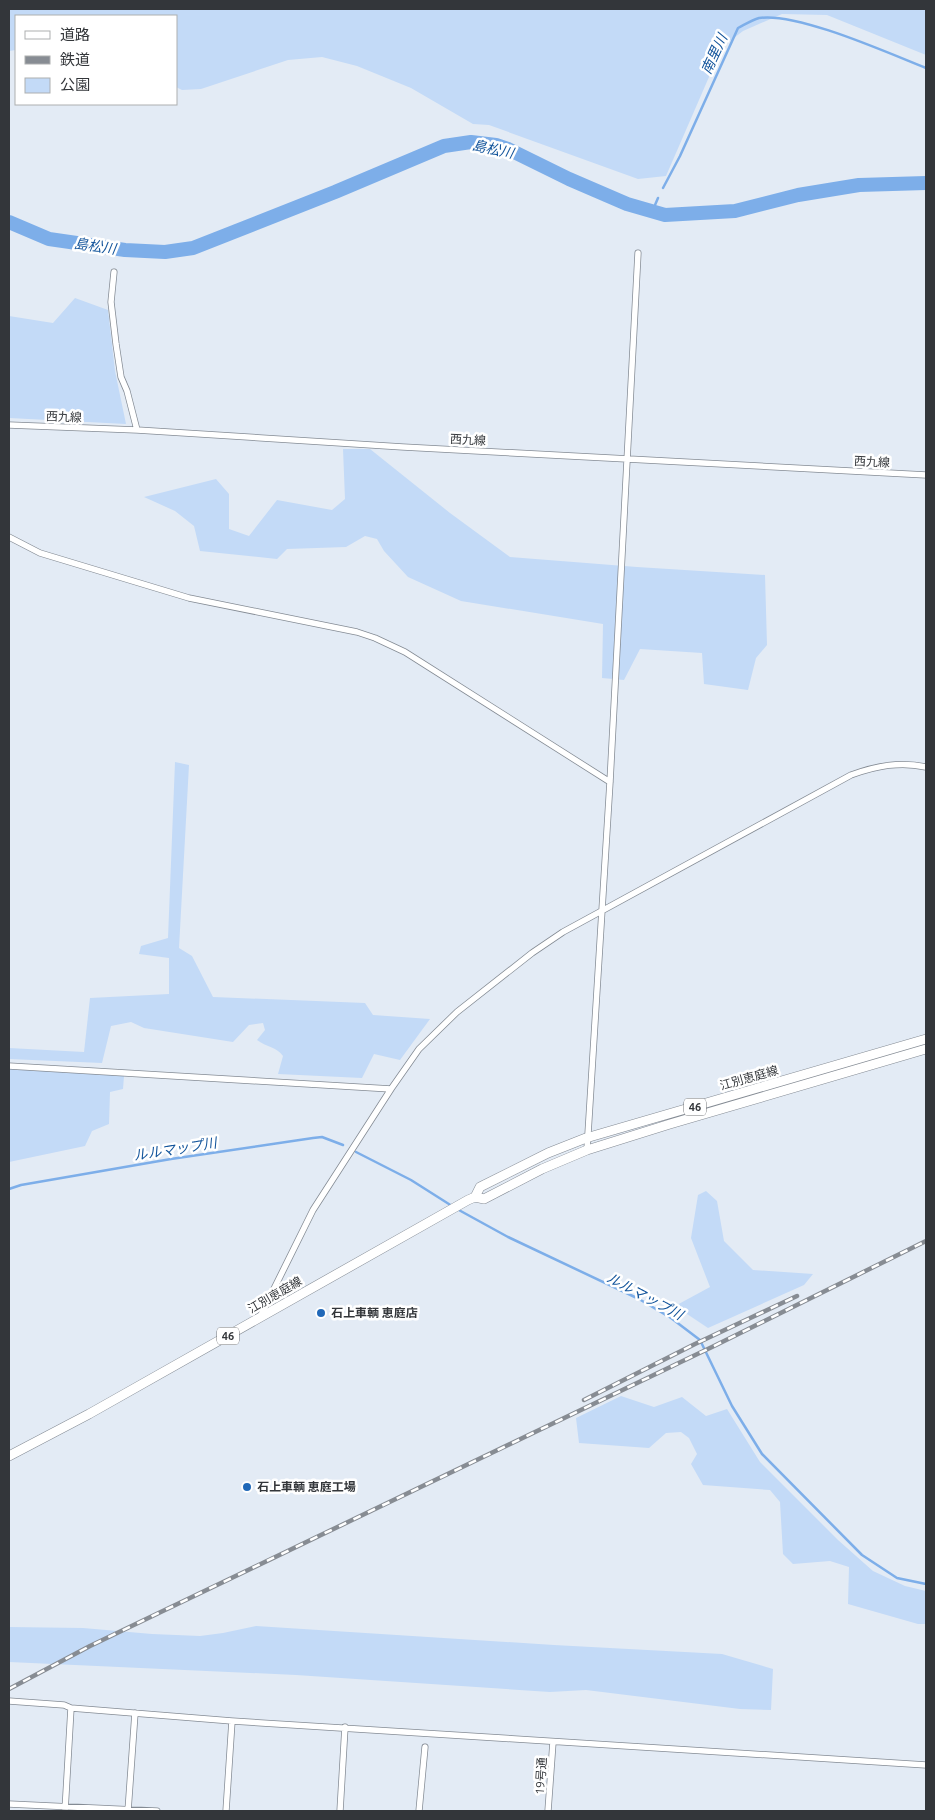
<svg xmlns="http://www.w3.org/2000/svg" width="935" height="1820" viewBox="0 0 935 1820" font-family="Ubuntu,'Noto Sans JP',sans-serif">
<style>
.green{fill:#c3daf7}
.lines{fill:none;stroke-linecap:round;stroke-linejoin:round}
.stream{stroke:#7daee9;stroke-width:2.5}
.river{stroke:#7daee9;stroke-width:14}
.minor-casing{stroke:#848b94;stroke-width:7}
.primary-casing{stroke:#848b94;stroke-width:10}
.minor{stroke:#fff;stroke-width:5.5}
.primary{stroke:#fff;stroke-width:9}
.rail-casing{stroke:#878c93;stroke-width:4.5}
.rail{stroke:#fff;stroke-width:2.5;stroke-dasharray:8;stroke-linecap:butt}
.poi-dot{fill:#2068b8;stroke:#fff;stroke-width:2}
.labels{text-anchor:middle;stroke-width:5;stroke-linejoin:round;paint-order:stroke}
.shield{fill:#fff;stroke:#707275;stroke-width:1}
.shield-label{font-size:11px;font-weight:bold;fill:#33363a}
.street-label{font-size:12px;fill:#33363a;stroke:#fff}
.poi-label{font-size:12px;font-weight:bold;fill:#33363a;stroke:#fff;text-anchor:start}
.water-label{font-size:14px;font-style:italic;fill:#12549b;stroke:#fff}
</style>
<rect width="100%" height="100%" fill="#e3ebf5"/>
<path class="green" d="M9,9H926V55L827,15L782,14L743,31L722,47L666,176L638,179L489,125L473,124L411,88L357,66L322,57L288,60L201,89L182,90L176,87V16H16V50L9,51Z
M75,298L108,310L115,371L126,424L9,418V316L53,323Z
M343,449H370L450,513L510,557L637,567L765,575L767,645L756,658L748,690L704,684L702,653L640,649L624,680L602,678L603,624L461,601L408,577L384,551L377,539L365,536L346,547L287,549L277,559L200,551L194,526L175,511L144,497L216,479L229,494V529L249,536L277,500L332,510L345,499Z
M175,762L189,765L179,948L192,956L213,997L365,1003L373,1015L430,1019L400,1060L374,1054L362,1078L278,1074L283,1056C277,1047 266,1047 257,1040L265,1030L263,1023L249,1025L233,1042L144,1028L131,1022L111,1026L102,1063L9,1059V1048L84,1052L90,998L169,994V958L139,954L141,946L168,938Z
M9,1067L124,1076L123,1089L110,1092L109,1124L92,1131L85,1146L9,1162Z
M706,1191L717,1201L724,1241L753,1270L813,1274L804,1285L708,1328L675,1306L710,1287L691,1238L698,1195Z
M621,1396L654,1407L682,1397L706,1416L727,1409L760,1462L838,1540L873,1571L905,1586L926,1591V1624H918L848,1604L849,1567L830,1561L793,1564L783,1554L780,1502L770,1490L703,1485L691,1464L697,1454L689,1438L681,1432L666,1433L649,1448L579,1443L576,1418Z
M256,1626L554,1645L722,1654L773,1669L771,1710L740,1709L586,1690L550,1692L296,1675L9,1662V1627L83,1628L152,1634L200,1636L223,1633Z"/>
<g class="lines">
<path class="stream" d="M663,188L680,156L738,28C744,25 752,20 759,18C797,12 888,53 926,68
M652,212L658,198
M356,1152L411,1180L452,1206
M9,1189L21,1185L171,1159L313,1138L322,1137L343,1145
M457,1209L508,1237L639,1299L671,1318L700,1340L732,1406L762,1454L862,1555L897,1578L926,1584"/>
<path class="river" d="M9,222L49,239L125,250L165,252L193,248L335,192L444,146L471,142L496,145L508,149L569,179L627,204L665,215L735,211L798,195L859,185L926,183"/>
<g class="minor-casing">
<path id="minor" d="M114,272L111,302L116,344L121,377L127,391L137,430
M9,425L137,430L403,447L926,475
M9,537L40,553L189,598L357,632L375,638L405,652L610,782
M9,1066L391,1089
M587,1150L610,782L638,253
M260,1317L313,1210L391,1089L419,1049L457,1012L532,953L563,932L851,775C876,766 900,761 926,767
M9,1701L64,1705L71,1708L232,1721L926,1765
M9,1804L157,1811
M65,1811L71,1708
M128,1811L135,1713
M226,1811L232,1721
M340,1811L345,1727
M419,1811L425,1747
M548,1811L553,1742"/>
</g>
<g class="primary-casing">
<path id="primary" d="M475,1197L480,1187L548,1153L586,1138L926,1039
M9,1456L89,1414L468,1200L475,1197L484,1199L542,1169L587,1150L670,1124L926,1049"/>
</g>
<use href="#minor" class="minor"/>
<use href="#primary" class="primary"/>
<g class="rail-casing">
<path id="rail" d="M584,1400L695,1344L797,1296
M9,1689L90,1646L712,1347L926,1241"/>
</g>
<use href="#rail" class="rail"/>
</g>
<g class="poi-dot">
<circle cx="321" cy="1313" r="5"/>
<circle cx="247" cy="1487" r="5"/>
</g>
<g class="labels">
<g class="shield">
<rect x="684" y="1098.5" width="22" height="17" rx="4"/>
<rect x="217" y="1327.5" width="22" height="17" rx="4"/>
</g>
<g class="shield-label">
<text x="695" y="1111">46</text>
<text x="228" y="1340">46</text>
</g>
<g class="street-label">
<text transform="translate(64 417) rotate(2)" y="4">西九線</text>
<text transform="translate(468 440) rotate(3)" y="4">西九線</text>
<text transform="translate(872 462) rotate(3)" y="4">西九線</text>
<text transform="translate(749 1078) rotate(-16)" y="4">江別恵庭線</text>
<text transform="translate(275 1295) rotate(-30)" y="4">江別恵庭線</text>
<text transform="translate(541 1776) rotate(-86)" y="4">19号通</text>
</g>
<g class="poi-label">
<text x="331" y="1317">石上車輌 恵庭店</text>
<text x="257" y="1491">石上車輌 恵庭工場</text>
</g>
<g class="water-label">
<text transform="translate(714 54) rotate(-65)" y="5">南里川</text>
<text transform="translate(493 149) rotate(12)" y="5">島松川</text>
<text transform="translate(95 246) rotate(8)" y="5">島松川</text>
<text transform="translate(175 1149) rotate(-9)" y="5">ルルマップ川</text>
<text transform="translate(645 1296) rotate(28)" y="5">ルルマップ川</text>
</g>
</g>
<rect width="935" height="1820" fill="none" stroke="#33363a" stroke-width="20"/>
<rect x="15" y="15" width="162" height="90" fill="#ffffff" stroke="#adafb0"/>
<rect x="25" y="31" width="25" height="8" fill="#ffffff" stroke="#adafb0"/>
<text x="60" y="40" font-size="15" fill="#33363a">道路</text>
<rect x="25" y="56" width="25" height="8" fill="#878c93" stroke="#adafb0"/>
<text x="60" y="65" font-size="15" fill="#33363a">鉄道</text>
<rect x="25" y="78" width="25" height="15" fill="#c3daf7" stroke="#adafb0"/>
<text x="60" y="90" font-size="15" fill="#33363a">公園</text>
</svg>
